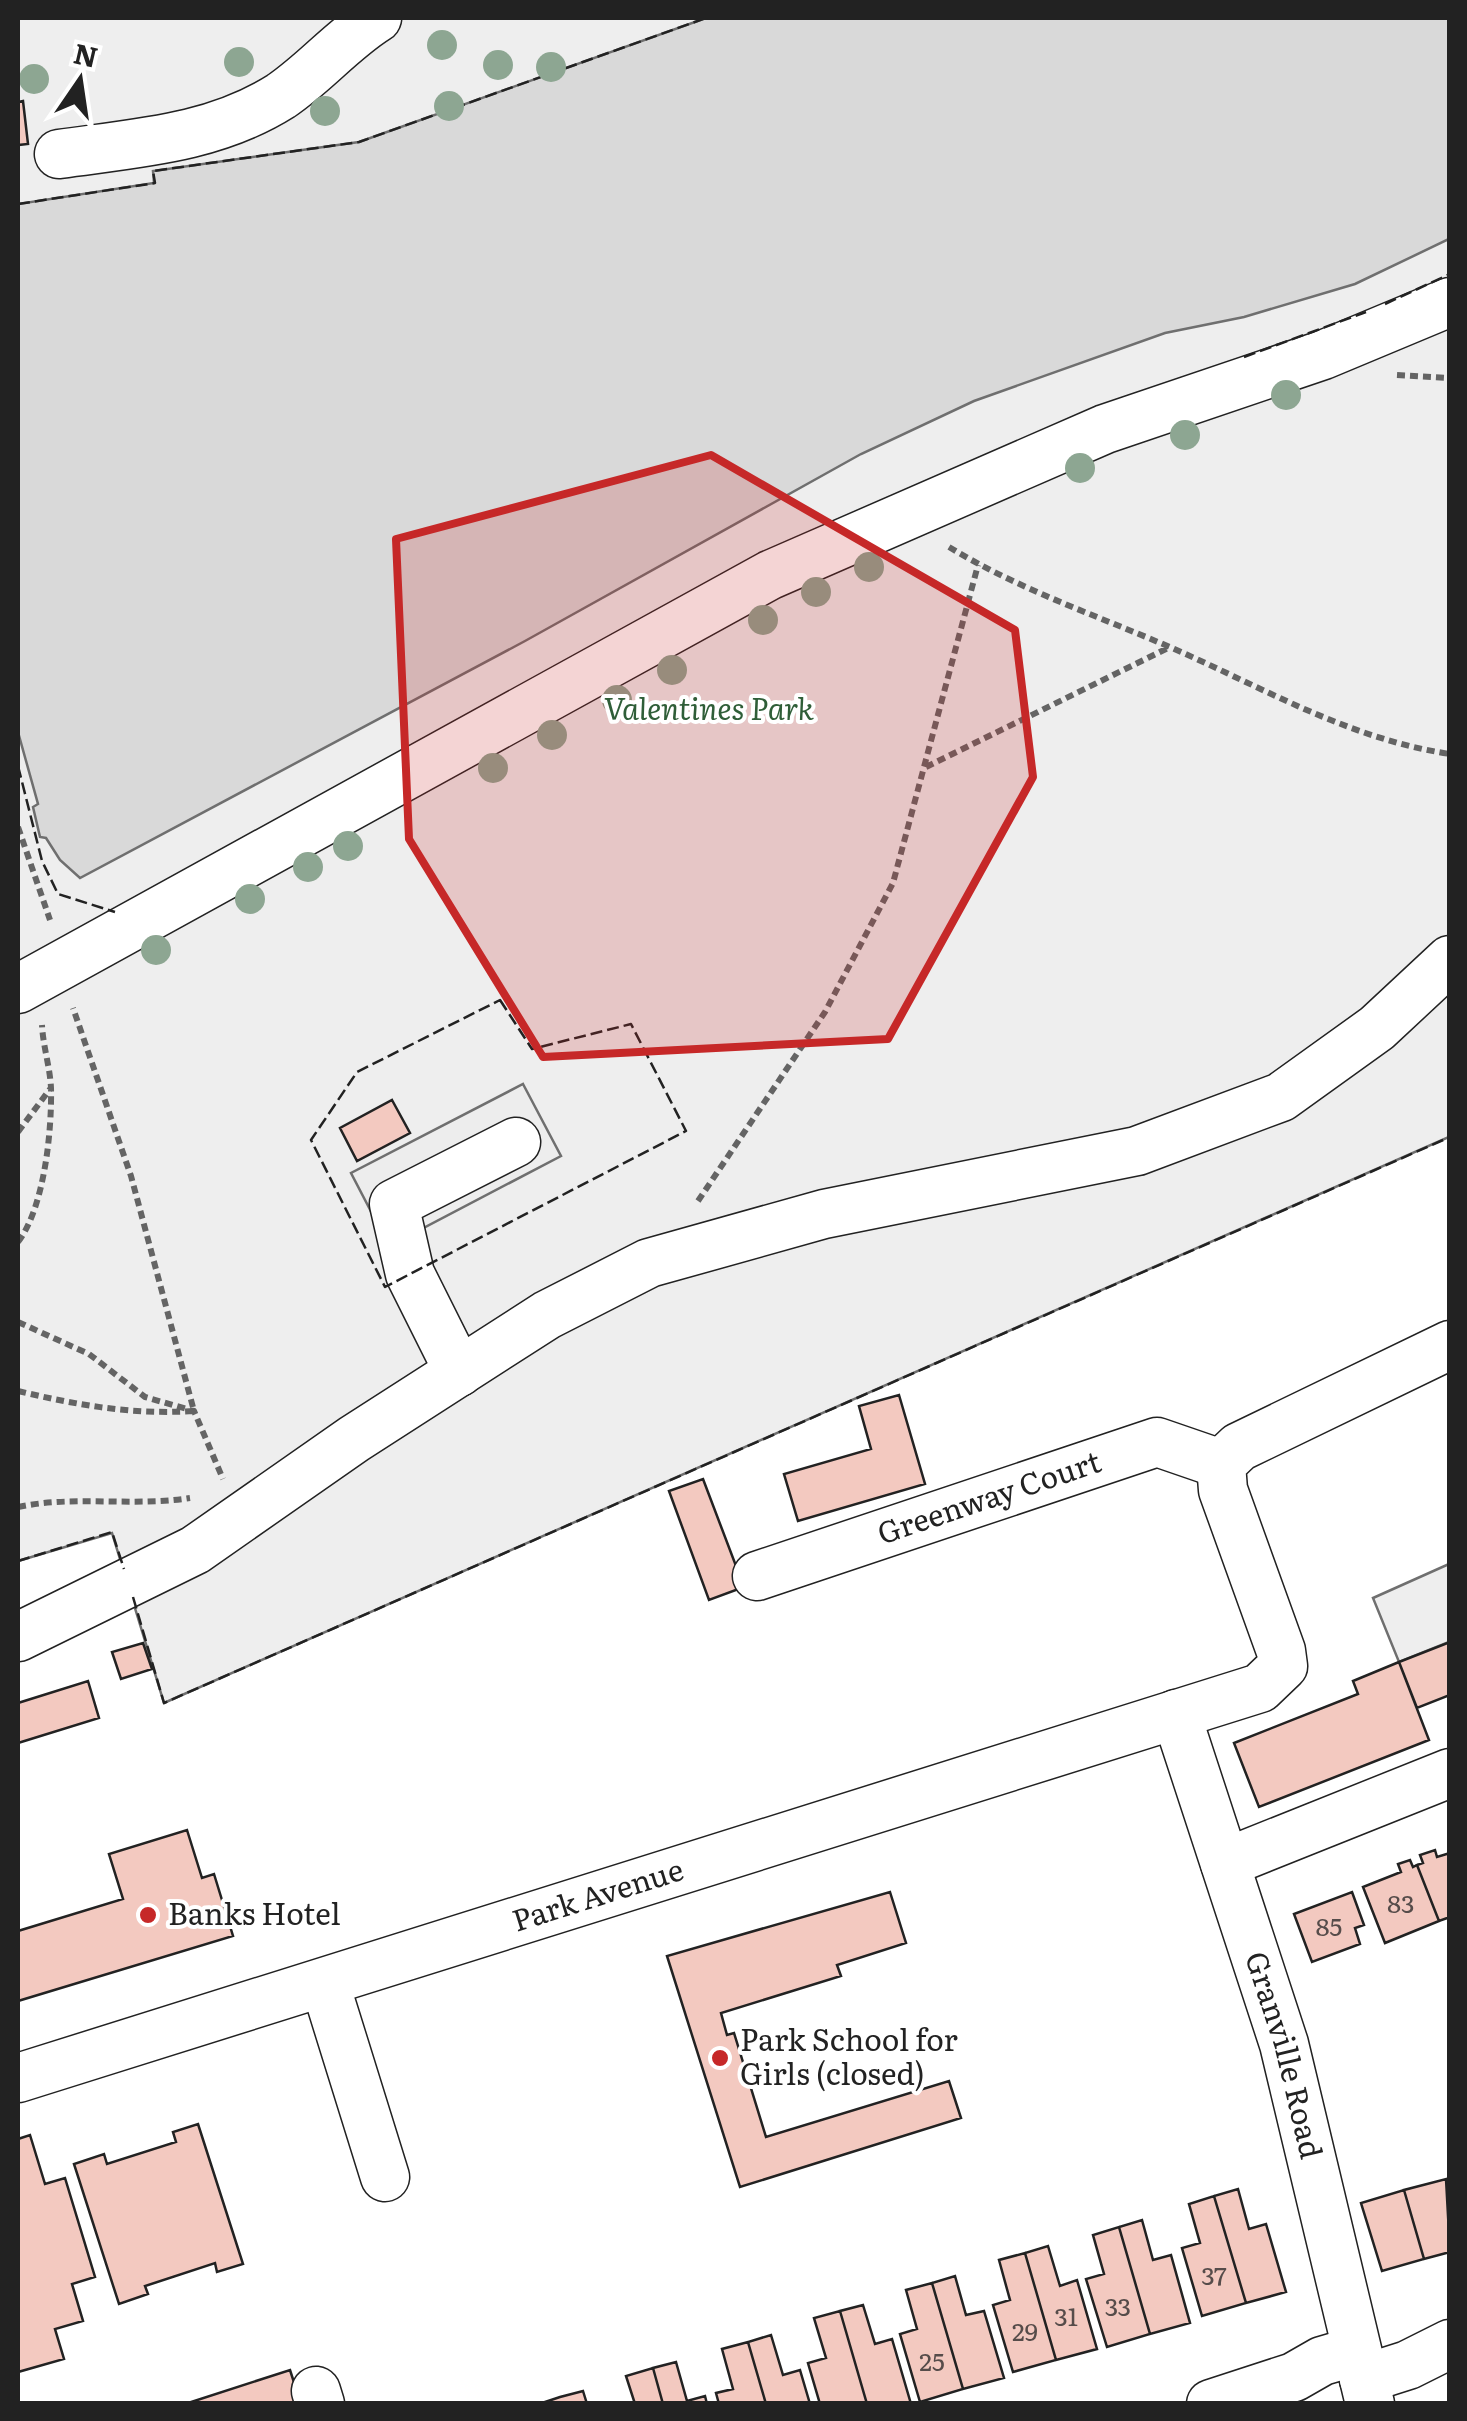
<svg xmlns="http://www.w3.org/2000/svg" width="1467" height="2421" viewBox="0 0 1467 2421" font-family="Literata,serif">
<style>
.green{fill:#eee;stroke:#6f6f6f;stroke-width:2.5}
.parking{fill:#ededed;stroke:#6f6f6f;stroke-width:2.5}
.water{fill:#d9d9d9;stroke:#6f6f6f;stroke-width:2.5}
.building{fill:#f3c9c0;stroke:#222;stroke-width:2.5}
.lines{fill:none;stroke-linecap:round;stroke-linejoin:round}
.minor-casing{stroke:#222;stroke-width:51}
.path{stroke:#646464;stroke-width:6;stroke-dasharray:8 5;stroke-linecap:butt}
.minor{stroke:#fff;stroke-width:48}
.fence{stroke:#222;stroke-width:2.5;stroke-dasharray:12 5;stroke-linecap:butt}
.tree{fill:#8da692}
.marked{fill:#c62828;fill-opacity:0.2;stroke:#c62828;stroke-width:8;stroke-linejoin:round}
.poi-dot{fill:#c62828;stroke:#fff;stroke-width:4}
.labels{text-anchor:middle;stroke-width:8;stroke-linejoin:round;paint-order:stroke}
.number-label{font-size:25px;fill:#564c4a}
.park-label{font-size:30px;font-style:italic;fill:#2f5e38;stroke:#fff}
.street-label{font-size:30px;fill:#222;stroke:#fff}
.poi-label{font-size:30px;fill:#222;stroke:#fff;text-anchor:start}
</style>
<rect width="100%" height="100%" fill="#fff"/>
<path class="green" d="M18,18H1449V1137L164,1703L112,1533L18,1561Z
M1449,1564V1642L1399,1662L1373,1598Z"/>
<path class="parking" d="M523,1084L561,1156L389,1246L351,1173Z"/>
<path class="water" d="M706,18H1449V239L1355,284L1244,317L1165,333L974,401L861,454L525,641L80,878L60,860L46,838L40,837L33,807L38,804L18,732V204L154,183L153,171L359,142Z"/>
<path class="building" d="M23,101L28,144L18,145V102Z
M392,1100L410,1133L357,1161L340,1128Z
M899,1395L925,1484L798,1521L784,1474L871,1449L859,1406Z
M703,1479L744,1587L709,1600L669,1491Z
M1450,1642V1695L1417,1708L1399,1662Z
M143,1643L152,1669L121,1679L112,1652Z
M1399,1662L1429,1740L1259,1807L1234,1743L1358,1694L1353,1681Z
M88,1681L99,1718L18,1743V1703Z
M187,1830L202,1878L214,1874L233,1936L18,2001V1931L123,1899L109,1854Z
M1435,1850L1437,1857L1450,1853V1917L1439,1921L1417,1865L1423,1863L1420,1855Z
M1410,1860L1413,1867L1417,1865L1439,1921L1385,1943L1363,1887L1401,1872L1398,1864Z
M890,1892L906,1943L837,1965L841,1976L721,2013L727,2035L734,2033L766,2137L949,2081L961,2118L740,2187L667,1956Z
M1352,1892L1364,1925L1355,1928L1360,1944L1312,1962L1294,1914Z
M198,2124L243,2264L217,2272L215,2263L145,2286L148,2294L119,2304L74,2164L104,2154L107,2164L176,2142L173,2132Z
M30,2135L45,2184L65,2178L95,2277L72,2284L83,2321L55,2329L64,2359L18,2372V2139Z
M1446,2179L1450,2252L1424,2259L1404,2190Z
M1238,2189L1249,2229L1266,2224L1286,2292L1246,2303L1214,2196Z
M1404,2190L1424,2259L1382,2271L1361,2203Z
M1214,2196L1246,2303L1202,2316L1182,2248L1200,2243L1189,2204Z
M1142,2220L1153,2260L1171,2255L1190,2323L1150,2334L1119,2227Z
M1119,2227L1150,2334L1107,2347L1086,2279L1104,2274L1093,2235Z
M1048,2246L1060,2286L1077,2280L1097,2349L1056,2360L1025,2253Z
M1025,2253L1056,2360L1013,2372L993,2305L1010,2300L999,2260Z
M955,2276L966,2315L984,2311L1004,2378L963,2389L932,2283Z
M932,2283L963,2389L920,2402L900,2334L917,2329L906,2290Z
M863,2305L875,2344L892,2339L911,2404H867L840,2311Z
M840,2311L867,2404H820L808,2363L826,2358L814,2318Z
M771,2335L783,2375L800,2370L810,2404H766L748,2342Z
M748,2342L766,2404H719L716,2393L733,2389L722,2349Z
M676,2362L687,2401L705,2396L707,2404H663L653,2368Z
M653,2368L663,2404H635L626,2376Z
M290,2370L301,2404H185Z
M583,2391L587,2404H539L560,2397Z"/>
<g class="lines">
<g class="minor-casing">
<g id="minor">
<path d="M59,154C136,143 213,139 281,96C315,73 342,40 377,18"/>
<path d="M18,989L770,575L1105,429L1323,355L1450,302"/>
<path d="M459,1372L410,1274L394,1204L516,1142"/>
<path id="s1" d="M757,1576L1157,1442L1221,1464"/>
<path d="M18,1637L195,1550L354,1439L547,1315L649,1263L824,1214L1137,1151L1281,1097L1377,1028L1450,960"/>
<path id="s2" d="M1176,1714L1284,2044L1370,2404"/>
<path d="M1225,1863L1450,1773"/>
<path d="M325,1984L385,2177"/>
<path id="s3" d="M18,2078L1260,1688L1283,1666L1281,1651L1223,1490L1221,1464L1239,1447L1450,1345"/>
<path d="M1364,2379L1408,2365L1450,2344"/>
<path d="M316,2391L320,2404"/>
<path d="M1211,2404L1294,2377L1322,2361L1356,2351"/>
</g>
</g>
<path class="path" d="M1397,375L1450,378
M949,547C1020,590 1096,615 1172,648C1264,688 1349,739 1450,754
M926,767L1170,647
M18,827L50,920
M18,1132L50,1089
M698,1201L825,1012L893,883L978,565
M18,1242C44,1208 52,1132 51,1088C50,1067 43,1046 42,1025
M18,1322L89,1354L145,1397L194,1411L223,1479
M18,1391C77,1405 132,1415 194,1411L131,1176L73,1008
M18,1507C75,1495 132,1507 190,1498"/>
<use href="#minor" class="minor"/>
<path class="fence" d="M18,204L155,183L153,171L359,142L706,18
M1385,304L1450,274
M1244,357L1366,312
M18,766L42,861L58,894L115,912
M500,1000L532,1049L631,1024L686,1131L385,1287L311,1140L357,1072Z
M18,1561L112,1532L124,1569
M133,1597L164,1703L1450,1137"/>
</g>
<g class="tree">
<circle cx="442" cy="45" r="15"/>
<circle cx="239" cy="62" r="15"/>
<circle cx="498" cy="65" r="15"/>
<circle cx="551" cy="67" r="15"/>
<circle cx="34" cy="79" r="15"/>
<circle cx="449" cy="106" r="15"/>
<circle cx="325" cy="111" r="15"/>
<circle cx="1286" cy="395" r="15"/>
<circle cx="1185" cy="435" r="15"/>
<circle cx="1080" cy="468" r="15"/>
<circle cx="869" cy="567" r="15"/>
<circle cx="816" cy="592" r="15"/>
<circle cx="763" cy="620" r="15"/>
<circle cx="672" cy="670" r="15"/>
<circle cx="617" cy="700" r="15"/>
<circle cx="552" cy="735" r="15"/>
<circle cx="493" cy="768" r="15"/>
<circle cx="348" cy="846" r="15"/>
<circle cx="308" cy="867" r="15"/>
<circle cx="250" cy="899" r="15"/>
<circle cx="156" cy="950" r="15"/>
</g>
<path class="marked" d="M711,455L1015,630L1033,777L888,1039L543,1057L409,839L396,539Z"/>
<g class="poi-dot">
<circle cx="148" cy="1915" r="10"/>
<circle cx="720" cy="2058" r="10"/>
</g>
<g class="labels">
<g class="number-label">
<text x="1401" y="1913">83</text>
<text x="1329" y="1936">85</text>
<text x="1214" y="2285">37</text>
<text x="1118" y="2316">33</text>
<text x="1066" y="2326">31</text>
<text x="1025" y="2341">29</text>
<text x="932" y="2371">25</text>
</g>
<g class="park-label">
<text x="709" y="720">Valentines Park</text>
</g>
<g class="street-label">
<text dy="10" stroke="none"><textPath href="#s1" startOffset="245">Greenway Court</textPath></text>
<text dy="10" stroke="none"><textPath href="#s3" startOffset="608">Park Avenue</textPath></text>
<text dy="10" stroke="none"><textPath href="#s2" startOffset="358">Granville Road</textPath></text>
</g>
<g class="poi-label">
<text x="168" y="1925">Banks Hotel</text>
<text x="740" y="2051">Park School for<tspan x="740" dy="34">Girls (closed)</tspan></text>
</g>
</g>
<rect width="1467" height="2421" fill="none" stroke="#222222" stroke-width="40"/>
<g transform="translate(80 80) rotate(13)" stroke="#ffffff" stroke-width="8" paint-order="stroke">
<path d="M0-8L18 38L0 25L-18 38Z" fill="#222222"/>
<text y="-15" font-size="28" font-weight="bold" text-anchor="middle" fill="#222222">N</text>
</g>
</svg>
